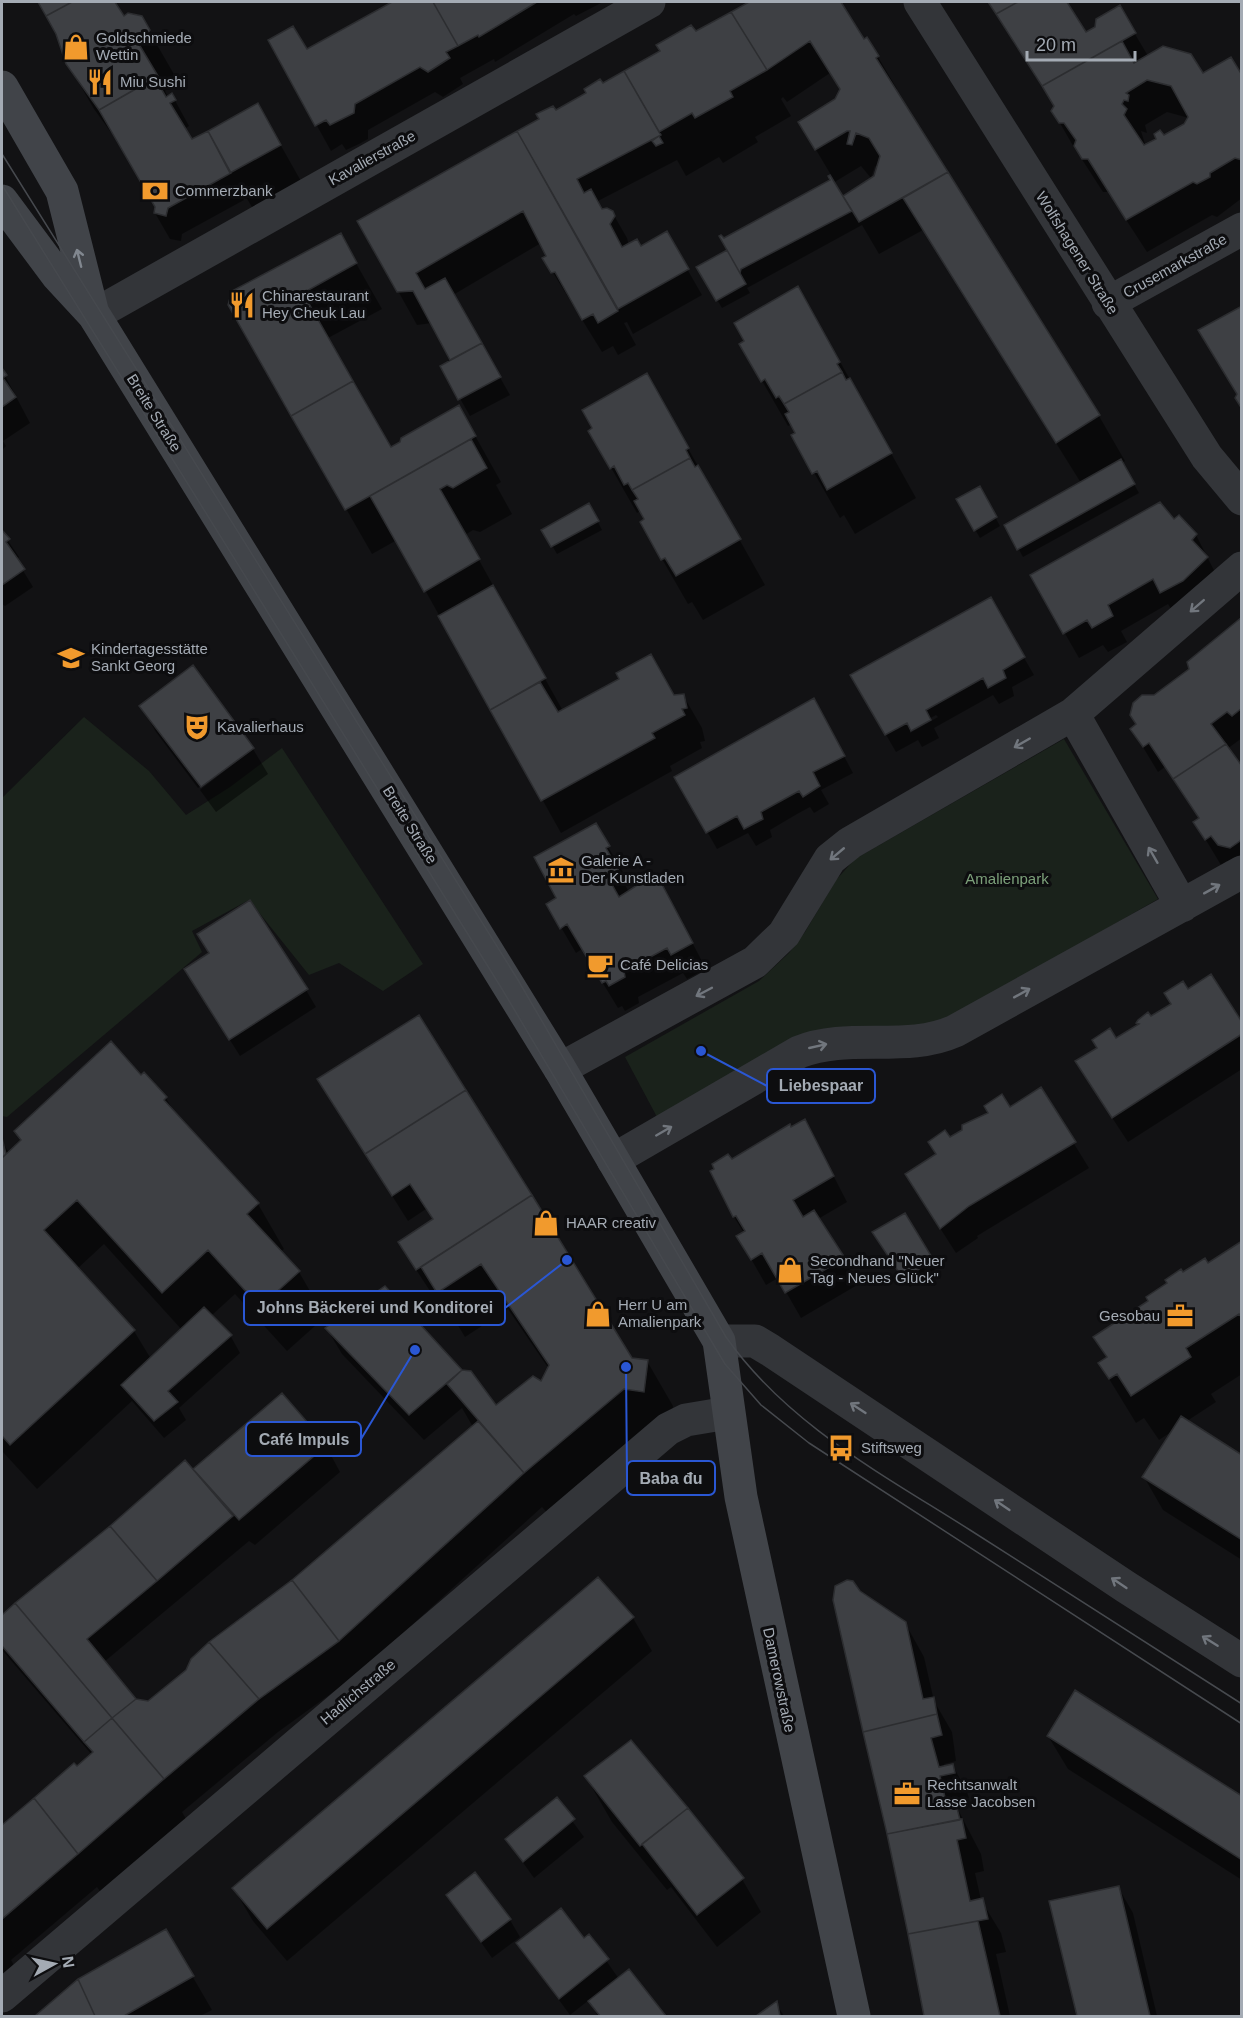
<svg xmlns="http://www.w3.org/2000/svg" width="1243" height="2018" viewBox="0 0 1243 2018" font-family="Arial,sans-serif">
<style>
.green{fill:#1a221b}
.shadow{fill:#0007;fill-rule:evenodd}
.building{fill:#3e4044;stroke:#2c2d30;stroke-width:1.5;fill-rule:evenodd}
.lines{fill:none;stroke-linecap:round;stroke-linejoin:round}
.minor{stroke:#333539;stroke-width:33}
.tertiary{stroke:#333539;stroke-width:33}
.secondary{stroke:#414449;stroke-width:33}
.tram{stroke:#46494e;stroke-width:1.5}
.oneway{stroke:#81878f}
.oneway2{stroke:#71767d}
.labels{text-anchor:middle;stroke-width:6;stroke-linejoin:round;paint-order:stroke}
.poi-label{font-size:15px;fill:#a4abb4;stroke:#0d0d0f;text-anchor:start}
.street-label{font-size:15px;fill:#a4abb4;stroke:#0d0d0f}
.park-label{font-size:15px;fill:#7ca07a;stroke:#0d0d0f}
.leader{fill:none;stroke:#2a57d4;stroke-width:2}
.callout-dot{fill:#2a57d4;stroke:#0d0d0f;stroke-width:2}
.callout{fill:#0d0d0f;stroke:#2a57d4;stroke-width:2}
.callout-label{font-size:16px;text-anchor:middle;font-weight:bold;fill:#a4abb4}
</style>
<rect width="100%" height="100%" fill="#121214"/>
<path class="green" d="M84,717L149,771L186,815L230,787L282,748L423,964L383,991L339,963L309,975L249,900L192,931L202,952L7,1117L2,1116V798Z
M1064,739L1158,899L947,1021L924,1025L822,1029L788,1041L657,1117L625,1057L759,981L789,953L805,932L836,880L855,859Z"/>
<path class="shadow" d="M41,2H115L124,17H141L175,76L165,91L168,97L172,95L189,126L184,129L191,141L258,105L306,190L258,217L243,192L241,193L244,200L182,234L181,241L170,239L155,213L156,206L126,153L94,109L68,64L57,33Z
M393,2H603L576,16L574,14L495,62L494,59L460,78L463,84L443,97L435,92L368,130V139L359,144L346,150L342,144L331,151L270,41L306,52Z
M752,2H839L864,42L878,57L897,89L895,91L1099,416L1125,461L1122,463L1139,493L1023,557L1006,526L1081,483L923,230L879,254L862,225L747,288L750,293L722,308L698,268L729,251L723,240L834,180L800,123L837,100L841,90L830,73L787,102L783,97L781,99L791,116L755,137L758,142L723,163L719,157L686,176L677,160L596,202L602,211L612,212L627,238L628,242L626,246L641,248L667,234L702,295L633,334L627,322L624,323L636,345L618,355L613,346L602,352L544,258L548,256L541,243L453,295L510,395L470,416L442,367L452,361L432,323L417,325L359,221ZM861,166L871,178L875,166L878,167L875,177L843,198L833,183Z
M988,2H1065L1086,34L1119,7L1148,56L1202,75L1242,78V198L1217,217L1212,215L1147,252L1108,192H1103L1072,144L1053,111L1055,107ZM1167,112L1189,118L1185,125L1143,148L1145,144L1141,131L1147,133L1145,125Z
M340,235L382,309L328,338L391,449L459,407L501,482L496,485L512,514L480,532L473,530L465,535L563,711L683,695L702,728L705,741L700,742L702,748L670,766L672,771L561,833L397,540L372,554L229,304Z
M824,333L916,498L855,534L844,515L840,518L793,436L797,433L792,424L788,426L741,344Z
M2,370L30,423L3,441L6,446L2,450Z
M672,420L765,585L703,620L692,602L688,604L662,559L641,510L637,513L590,431Z
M979,488L1000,526L980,538L958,500Z
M589,505L602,530L557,554L543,530Z
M1179,517L1196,535L1221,584L1176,617L1168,604L1121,631L1127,642L1108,652L1103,645L1079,658L1032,576Z
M2,532L19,557L16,559L33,587L5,606L2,604Z
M990,599L1034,675L1012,687L1014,696L999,704L993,695L934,728L939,738L922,747L918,740L896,752L852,676ZM936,715L938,717L910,733V730Z
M1242,619V738L1227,749L1242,767V872L1234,871L1227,861L1221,865L1195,822L1200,820L1165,767L1158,772L1132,729L1138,725L1155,697L1191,669Z
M141,706L252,748L198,788L156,732Z
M823,717L853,773L821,790L829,804L814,813L810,807L797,814L770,830L772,837L756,846L748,833L717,849L676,777Z
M253,749L268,774L216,812L200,790Z
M595,825L623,872L619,874L629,892L670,900L706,969L687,979L683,973L638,997L639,1003L625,1011L622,1006L618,1008L582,949L576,953L548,905L558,899Z
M196,986L306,990L316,1007L240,1056Z
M1188,991L1242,1025V1069L1128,1142L1092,1087L1116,1040L1173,1005Z
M419,1017L631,1359L647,1361L673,1406L670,1436L551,1517L542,1507L358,1674L278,1732L182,1812L189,1824L105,1898L97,1887L11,1960L18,1972L2,1985V1827L92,1755L2,1650V1617L185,1462L193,1471L282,1395L326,1446L340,1472L255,1545L249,1541L104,1662L136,1701L148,1703L473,1427L462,1408L424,1440L342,1354L327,1329L385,1288L495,1408L541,1383L549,1369L508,1309L465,1337L437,1291L432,1294L415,1268L434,1221L426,1209L408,1221L319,1080Z
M141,1077L166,1098L176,1115L258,1204L284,1249L280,1252L299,1272L325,1317L287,1351L235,1294L211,1316L230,1335L240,1353L179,1408L186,1420L164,1438L132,1401L37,1489L2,1451V1141L9,1153L21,1142L15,1131ZM104,1244L182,1330L151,1359L134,1331L77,1269Z
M1040,1089L1089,1168L977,1236L978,1238L956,1253L922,1200L937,1155L949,1139L1010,1109Z
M805,1121L847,1202L818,1219L859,1284L801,1318L778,1278L766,1285L738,1236L744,1233L734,1217L731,1161Z
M904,1215L937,1268L910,1287L879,1241Z
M1242,1242V1374L1211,1394L1216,1402L1187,1421L1242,1456V1560L1163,1510L1144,1477L1174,1430L1159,1440L1144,1418L1136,1423L1100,1364L1108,1359L1150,1302L1183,1274L1207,1265Z
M598,1579L633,1618L652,1651L287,1961L253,1921L234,1889Z
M852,1583L859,1592L905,1623L924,1657L934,1701L952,1732L956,1761L944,1764L945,1768L953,1766L967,1792L969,1798L954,1802L981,1854L984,1871L975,1873L981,1900L1001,1933L1006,1952L996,1954L1010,2016H928L834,1594L840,1584Z
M1048,1736L1242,1798V1880L1068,1769Z
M586,1777L742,1879L761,1912L717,1947L671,1887L667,1890L612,1822Z
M556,1799L584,1837L534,1878L507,1840Z
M1118,1887L1133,1913L1157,2016H1078L1051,1902Z
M448,1895L510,1920L520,1937L492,1958Z
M166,1931L212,2010L200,2016H37L79,1980Z
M589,1936L619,1979L628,1971L664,2016H598L589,2000L570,2015L518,1944L584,1940Z
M776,2003L784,2016H759Z"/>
<path class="building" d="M38,2H72L46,16Z
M72,2H115L124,16L128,13L142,16L150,30L140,46L158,76L99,110L66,64L56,34L46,16Z
M392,2H433L458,46L446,52L450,58L428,72L420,67L355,104L354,113L330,125L326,120L315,126L268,40L293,26L307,49Z
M433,2H537L479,37L478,35L458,46Z
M749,2H841L864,39L867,37L879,56L876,58L948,172L859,222L843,196L874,176L880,156L869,138L856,133L852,145L847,144L850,131H847L815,150L798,122L835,99L840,89L810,41L767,70L731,12Z
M988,2H1018L996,14Z
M1018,2H1067L1086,32L1095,27L1096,19L1120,5L1136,33L1042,86L996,14Z
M731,12L767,70L730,91L733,97L695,118L692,113L659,132L624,71L660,51L656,45L691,25L696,31Z
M1122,41L1134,63L1163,46L1191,54L1203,73L1231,57L1242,75V160L1235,158L1210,173V177L1197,184L1193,182L1126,220L1088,159H1082L1074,146L1076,140L1064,123H1059L1051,111L1054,106L1042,86ZM1147,80L1171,86L1188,117L1184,124L1164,135L1160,130L1154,134L1156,139L1144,145L1124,115L1127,109L1122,104L1124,100L1128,101L1129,95L1126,93Z
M624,71L661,135L577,179L584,193L591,189L602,209L607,208L613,211L615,216L610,224L622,247L637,239L641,246L667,231L689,269L618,309L517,131L539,119L536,114L553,106L556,110L586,93L584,89L600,79L603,83Z
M155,78L166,97L172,93L176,100L170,103L192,139L208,131L231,173L168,208L166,216L154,213L155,207L99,110Z
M258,103L281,145L230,173L208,131Z
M517,131L618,311L598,323L593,314L582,320L555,272L551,273L542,258L546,256L523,211L416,273L425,289L445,278L482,343L450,360L413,291L397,292L357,221Z
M659,136L663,143L656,146L652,141Z
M948,172L1100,415L1056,443L903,198Z
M830,175L852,211L741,269L740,273L719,236L721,235L724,238L830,180L828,176Z
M341,233L357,263L303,293L353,381L291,416L228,305L232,291Z
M727,250L746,284L716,301L696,267Z
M798,286L840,362L837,364L842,372L784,404L779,396L776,398L765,379L761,382L739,344L744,341L734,323Z
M1242,306V409L1235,398L1237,394L1198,330Z
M482,343L501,377L458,400L440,366Z
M2,368L7,375L3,378L16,397L2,407Z
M842,372L846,380L850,378L892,453L827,490L817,471L812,474L791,435L795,433L785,414L789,412L784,404Z
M647,373L689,448L686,450L690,458L632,490L628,483L624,485L614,466L610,469L588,431L592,428L582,410Z
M353,381L391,447L400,442L401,438L459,405L476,436L345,510L291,416Z
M471,439L487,468L453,488L447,485L440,489L480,559L424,592L370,496Z
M690,458L695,467L698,465L741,539L676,576L665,558L661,560L640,522L644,519L634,501L638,499L632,490Z
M1121,459L1135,484L1017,550L1004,525Z
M980,486L997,517L974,531L956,499Z
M1160,502L1174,519L1179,515L1197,534L1192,540L1208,557L1183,581L1160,593L1153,579L1108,605L1113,616L1092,628L1087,620L1063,634L1030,575Z
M589,503L599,521L551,547L541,530Z
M2,530L10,539L6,542L25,569L2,585Z
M493,585L546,678L490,710L438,616Z
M991,597L1025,657L1003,670L1006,678L988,688L983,678L926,710L931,720L911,731L907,723L885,735L850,675Z
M1242,617V708L1232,716L1227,712L1211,724L1226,744L1173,779L1149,743L1143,747L1130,729L1136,724L1130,715L1133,703L1142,695H1154L1189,669L1187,662Z
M651,654L674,695L684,694L687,708L682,709L685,715L652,733L655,738L541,801L490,710L540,682L558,712L619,679L616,673Z
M193,665L254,748L201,787L139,706Z
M814,698L845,756L813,772L820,786L803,797L799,791L788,797L761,812L763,819L744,829L737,816L706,833L674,777Z
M1226,744L1242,766V837L1240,841L1230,848L1218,845L1211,836L1205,840L1193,822L1199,818L1173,779Z
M596,823L610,846L606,848L620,873L609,879L619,897L656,873L693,943L671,955L667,948L624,971L625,977L609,986L606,981L602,983L567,924L560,929L546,904L556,898L534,857Z
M250,900L308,989L229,1040L184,969L209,953L197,934Z
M1211,974L1242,1022V1034L1112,1118L1075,1061L1097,1048L1092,1040L1110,1028L1116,1038L1139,1024L1136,1023L1138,1020L1148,1012L1151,1016L1171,1004L1164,993L1183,981L1188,989Z
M419,1015L466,1090L365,1154L317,1079Z
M111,1041L141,1075L144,1072L167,1097L164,1100L259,1203L247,1214L300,1271L260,1307L208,1250L162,1293L77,1200L44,1230L135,1330L10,1445L2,1436V1158L21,1140L14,1131Z
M1041,1087L1076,1142L969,1206L940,1229L905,1174L936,1154L928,1142L945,1130L950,1137L962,1130V1125L988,1113L984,1106L1002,1094L1010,1107Z
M466,1090L532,1195L416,1270L398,1242L433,1219L410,1184L392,1196L365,1154Z
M805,1119L834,1176L793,1200L803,1217L814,1210L845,1258L785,1293L762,1253L751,1260L736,1236L745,1231L736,1216L733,1217L710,1171L714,1169L712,1164L728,1154L732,1159L790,1124L791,1127Z
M2,1138L6,1154L2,1158Z
M532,1195L632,1358L648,1360L644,1392L624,1389L524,1473L447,1384L462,1370L471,1371L496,1405L533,1376L541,1381L549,1365L481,1264L437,1293L421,1267Z
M905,1213L933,1259L904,1280L872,1232Z
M1242,1241V1318L1239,1314L1186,1348L1191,1357L1131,1396L1117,1374L1109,1379L1098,1363L1107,1357L1093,1337L1148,1301L1146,1297L1167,1283L1165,1280L1181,1269L1183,1272L1205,1258L1208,1263Z
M385,1286L462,1370L409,1415L325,1328Z
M204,1307L232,1335L168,1391L178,1402L154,1421L121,1385Z
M282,1393L327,1445L239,1520L193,1469Z
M1181,1416L1242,1455V1540L1142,1477Z
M478,1421L524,1473L339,1641L292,1580Z
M185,1460L233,1516L157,1581L110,1526Z
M110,1526L157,1581L87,1639L136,1699L112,1718L15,1603Z
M598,1577L634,1617L267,1929L232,1888Z
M292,1580L339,1641L259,1699L209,1642Z
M847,1580L853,1581L860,1591L906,1622L923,1699L934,1697L937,1714L863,1732L833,1600L835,1586Z
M15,1603L112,1718L84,1742L2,1646V1615Z
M209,1642L259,1699L164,1779L112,1718L136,1699L148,1701L186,1670L191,1659Z
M1075,1690L1242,1796V1860L1047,1736Z
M937,1714L942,1735L931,1738L939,1767L953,1764L955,1773L940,1776L947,1806L956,1804L960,1820L887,1834L863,1732Z
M112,1718L164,1779L78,1854L34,1798L74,1763L77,1766L93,1752L84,1742Z
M631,1740L688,1808L640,1846L584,1776Z
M557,1797L575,1819L523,1862L505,1839Z
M34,1798L78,1854L2,1919V1825Z
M688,1808L744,1878L697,1915L642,1844Z
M962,1819L966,1838L957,1840L970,1901L983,1898L988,1919L908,1934L887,1834Z
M475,1872L511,1919L481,1942L446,1895Z
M1119,1886L1150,2016H1077L1049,1901Z
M561,1908L584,1938L589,1934L609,1959L559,1999L516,1943Z
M978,1921L1000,2016H924L908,1934Z
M166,1929L194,1976L124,2016H95L78,1979Z
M629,1969L666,2016H600L588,2001Z
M78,1979L95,2016H35Z
M777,2001L780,2016H756Z"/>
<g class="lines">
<path class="minor" d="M920,2L1207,457L1242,499
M1108,303L1242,229
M94,315L649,2
M1073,714L1182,906
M560,1069L755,962L784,934L830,859L850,843L1073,714L1242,568
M613,1160L799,1052C849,1032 906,1053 955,1031L1242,872
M2,1996L668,1429L686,1420L728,1413"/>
<path class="tertiary" d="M719,1341H755L770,1350L1126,1587L1242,1661"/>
<path class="secondary" d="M2,87L62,191L92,310
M2,201L57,275L94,315L560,1069L719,1341L741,1497L854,2016"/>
<path class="tram" d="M2,154L518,980L726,1337C787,1424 882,1474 970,1530C1060,1588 1151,1646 1242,1704
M2,185L502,989L725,1364L761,1405L809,1443L1242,1724"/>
</g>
<defs><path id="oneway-shaft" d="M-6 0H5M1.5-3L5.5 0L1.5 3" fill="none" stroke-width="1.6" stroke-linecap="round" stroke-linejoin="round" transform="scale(1.5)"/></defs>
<use class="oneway" href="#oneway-shaft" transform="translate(79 258) rotate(-104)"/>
<g class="oneway2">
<use href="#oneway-shaft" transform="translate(1197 606) rotate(139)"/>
<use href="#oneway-shaft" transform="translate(1022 743) rotate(150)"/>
<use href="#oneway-shaft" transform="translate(837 854) rotate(140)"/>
<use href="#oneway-shaft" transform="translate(1153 855) rotate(-120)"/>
<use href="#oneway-shaft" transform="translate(1212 889) rotate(-29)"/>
<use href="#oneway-shaft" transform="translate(704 992) rotate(152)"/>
<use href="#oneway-shaft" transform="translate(1022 993) rotate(-29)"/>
<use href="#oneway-shaft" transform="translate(818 1046) rotate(-13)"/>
<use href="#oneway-shaft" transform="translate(664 1131) rotate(-30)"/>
<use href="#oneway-shaft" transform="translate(858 1408) rotate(-147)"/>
<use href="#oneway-shaft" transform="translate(1002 1505) rotate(-146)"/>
<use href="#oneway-shaft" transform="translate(1119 1583) rotate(-146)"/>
<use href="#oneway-shaft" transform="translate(1210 1641) rotate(-148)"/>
</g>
<defs>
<g id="shop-bare" transform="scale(2.07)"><path d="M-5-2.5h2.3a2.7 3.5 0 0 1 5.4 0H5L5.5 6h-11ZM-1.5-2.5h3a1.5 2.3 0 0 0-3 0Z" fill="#f19a2d" stroke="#0d0d0f" stroke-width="2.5" paint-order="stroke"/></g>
<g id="restaurant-bare" transform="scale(2.07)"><path d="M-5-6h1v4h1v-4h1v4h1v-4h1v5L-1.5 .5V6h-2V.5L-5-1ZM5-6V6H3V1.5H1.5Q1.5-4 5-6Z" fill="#f19a2d" stroke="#0d0d0f" stroke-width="2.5" paint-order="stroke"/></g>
<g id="bank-bare" transform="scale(2.07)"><path d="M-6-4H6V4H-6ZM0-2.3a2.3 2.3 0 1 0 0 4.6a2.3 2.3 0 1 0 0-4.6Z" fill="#f19a2d" stroke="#0d0d0f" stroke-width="2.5" paint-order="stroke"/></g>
<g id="school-bare" transform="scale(2.07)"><path d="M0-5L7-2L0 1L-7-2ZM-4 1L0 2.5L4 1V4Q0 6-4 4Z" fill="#f19a2d" stroke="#0d0d0f" stroke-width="2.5" paint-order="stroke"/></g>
<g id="theatre-bare" transform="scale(2.07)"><path d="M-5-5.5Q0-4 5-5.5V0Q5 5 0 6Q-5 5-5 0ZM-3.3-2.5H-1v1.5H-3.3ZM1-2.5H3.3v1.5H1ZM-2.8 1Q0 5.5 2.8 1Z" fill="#f19a2d" stroke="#0d0d0f" stroke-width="2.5" paint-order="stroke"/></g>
<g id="museum-bare" transform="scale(2.07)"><path d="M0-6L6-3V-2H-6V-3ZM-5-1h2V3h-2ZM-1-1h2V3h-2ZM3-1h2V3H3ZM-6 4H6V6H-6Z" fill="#f19a2d" stroke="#0d0d0f" stroke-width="2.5" paint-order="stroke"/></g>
<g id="cafe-bare" transform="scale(2.07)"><path d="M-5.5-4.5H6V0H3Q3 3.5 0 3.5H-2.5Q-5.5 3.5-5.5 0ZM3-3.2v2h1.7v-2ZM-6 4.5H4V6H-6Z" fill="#f19a2d" stroke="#0d0d0f" stroke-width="2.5" paint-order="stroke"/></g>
<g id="office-bare" transform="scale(2.07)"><path d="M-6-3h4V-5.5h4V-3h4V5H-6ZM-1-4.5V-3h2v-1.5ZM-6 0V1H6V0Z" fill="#f19a2d" stroke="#0d0d0f" stroke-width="2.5" paint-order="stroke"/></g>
<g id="bus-bare" transform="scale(2.07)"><path d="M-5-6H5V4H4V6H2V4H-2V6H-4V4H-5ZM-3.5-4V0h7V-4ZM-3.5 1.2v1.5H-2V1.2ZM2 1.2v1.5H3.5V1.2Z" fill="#f19a2d" stroke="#0d0d0f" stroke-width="2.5" paint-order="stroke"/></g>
</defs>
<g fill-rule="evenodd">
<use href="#shop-bare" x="76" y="47"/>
<use href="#restaurant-bare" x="100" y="82"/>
<use href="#bank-bare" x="155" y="191"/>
<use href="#restaurant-bare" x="242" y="305"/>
<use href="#school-bare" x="71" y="658"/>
<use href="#theatre-bare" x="197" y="727"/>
<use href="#museum-bare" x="561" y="870"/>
<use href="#cafe-bare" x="600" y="965"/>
<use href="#shop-bare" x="546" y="1223"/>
<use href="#shop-bare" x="790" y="1270"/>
<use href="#shop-bare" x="598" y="1314"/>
<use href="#office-bare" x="1180" y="1316"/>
<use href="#bus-bare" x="841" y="1448"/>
<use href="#office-bare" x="907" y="1794"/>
</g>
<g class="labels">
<g class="poi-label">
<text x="96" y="43">Goldschmiede<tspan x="96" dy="17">Wettin</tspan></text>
<text x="120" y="87">Miu Sushi</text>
<text x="175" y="196">Commerzbank</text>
<text x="262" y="301">Chinarestaurant<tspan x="262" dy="17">Hey Cheuk Lau</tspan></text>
<text x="91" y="654">Kindertagesstätte<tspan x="91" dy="17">Sankt Georg</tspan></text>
<text x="217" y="732">Kavalierhaus</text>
<text x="581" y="866">Galerie A -<tspan x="581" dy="17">Der Kunstladen</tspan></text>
<text x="620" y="970">Café Delicias</text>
<text x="566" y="1228">HAAR creativ</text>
<text x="810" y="1266">Secondhand "Neuer<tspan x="810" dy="17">Tag - Neues Glück"</tspan></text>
<text x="618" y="1310">Herr U am<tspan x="618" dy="17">Amalienpark</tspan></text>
<text x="1160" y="1321" text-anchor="end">Gesobau</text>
<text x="861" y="1453">Stiftsweg</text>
<text x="927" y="1790">Rechtsanwalt<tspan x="927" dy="17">Lasse Jacobsen</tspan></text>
</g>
<g class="street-label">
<text transform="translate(372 158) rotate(-29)" y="5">Kavalierstraße</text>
<text transform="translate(1077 253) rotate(58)" y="5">Wolfshagener Straße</text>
<text transform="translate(1175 266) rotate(-29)" y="5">Crusemarkstraße</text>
<text transform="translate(154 413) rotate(58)" y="5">Breite Straße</text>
<text transform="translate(410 825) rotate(58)" y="5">Breite Straße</text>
<text transform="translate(779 1680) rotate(78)" y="5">Damerowstraße</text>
<text transform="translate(358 1692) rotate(-40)" y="5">Hadlichstraße</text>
</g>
<g class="park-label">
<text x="1007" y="884">Amalienpark</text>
</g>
</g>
<path class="leader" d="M701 1051L767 1086M567 1260L505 1308M415 1350L361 1439M626 1367L627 1478"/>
<g class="callout-dot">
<circle cx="701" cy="1051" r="6"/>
<circle cx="567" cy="1260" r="6"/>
<circle cx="415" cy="1350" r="6"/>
<circle cx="626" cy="1367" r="6"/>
</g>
<g class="callout">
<rect x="767" y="1069" width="108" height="34" rx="6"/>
<rect x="244" y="1291" width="261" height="34" rx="6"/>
<rect x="246" y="1422" width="115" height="34" rx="6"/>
<rect x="627" y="1461" width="88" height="34" rx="6"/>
</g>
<g class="callout-label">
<text x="821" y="1091">Liebespaar</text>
<text x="375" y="1313">Johns Bäckerei und Konditorei</text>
<text x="304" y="1445">Café Impuls</text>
<text x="671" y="1484">Baba đu</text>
</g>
<rect width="1243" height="2018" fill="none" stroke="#a4abb4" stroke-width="6"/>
<g transform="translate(54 1964) rotate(82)" stroke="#0d0d0f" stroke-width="4.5" paint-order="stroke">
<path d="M0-4.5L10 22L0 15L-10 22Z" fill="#a4abb4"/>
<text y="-9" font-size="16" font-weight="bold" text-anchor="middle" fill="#a4abb4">N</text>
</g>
<path d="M1027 51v9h108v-9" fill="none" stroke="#a4abb4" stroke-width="3"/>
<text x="1036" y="51" font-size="18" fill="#a4abb4" stroke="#0d0d0f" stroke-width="4.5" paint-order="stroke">20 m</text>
</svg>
